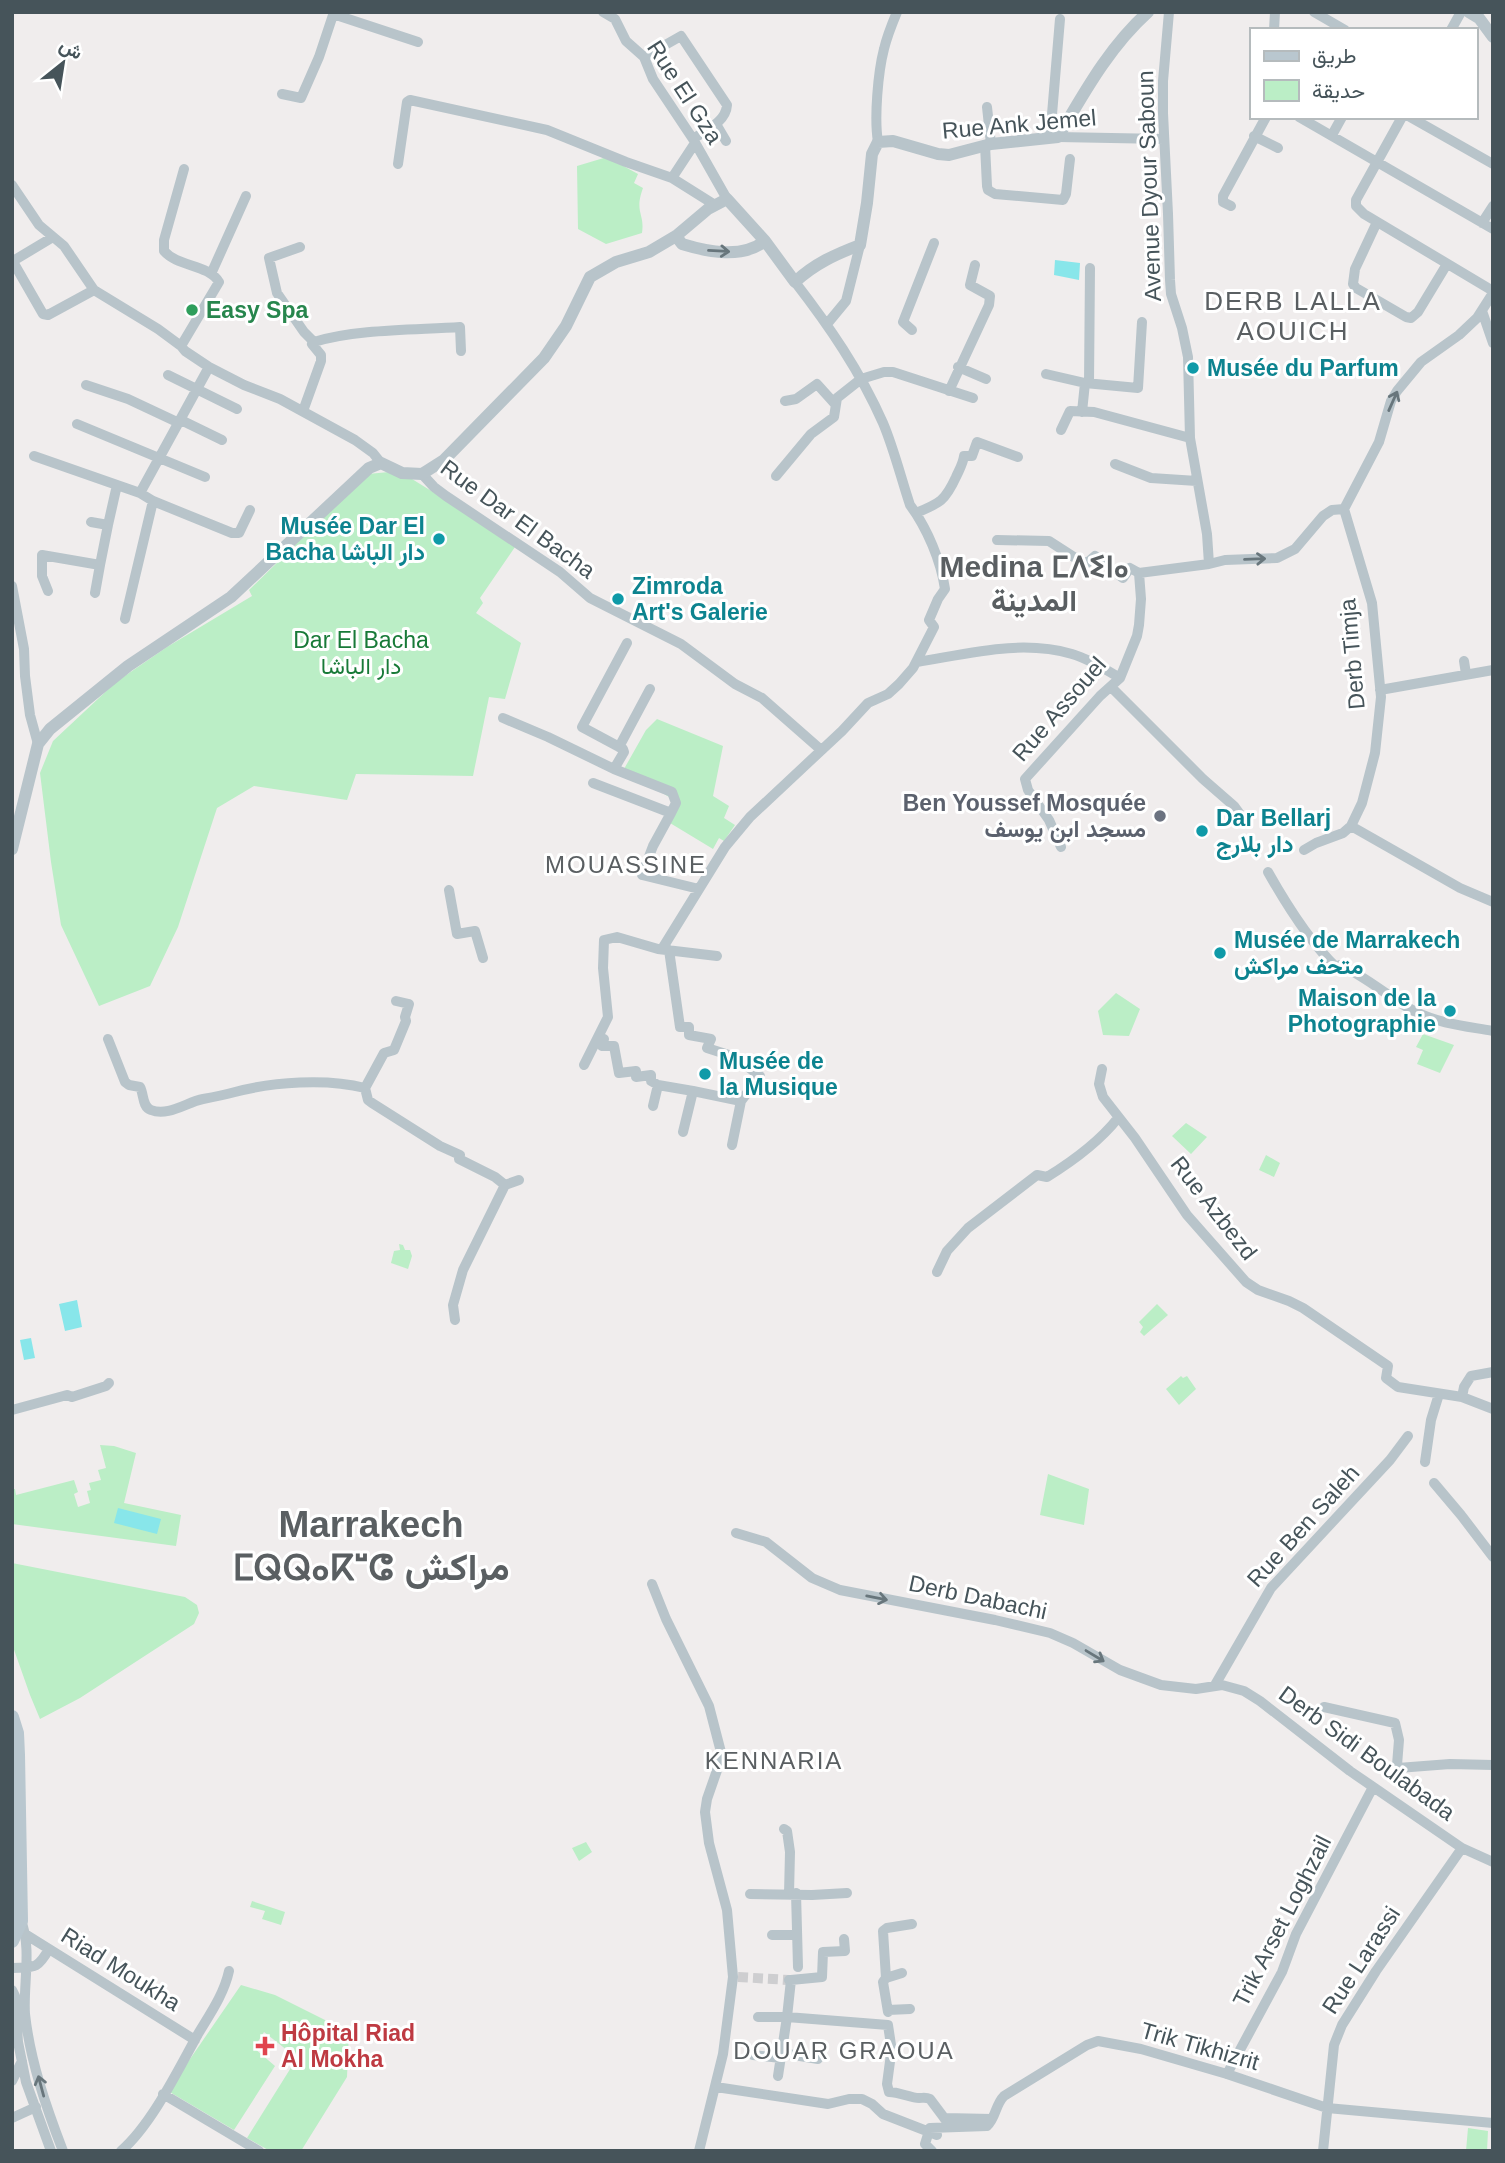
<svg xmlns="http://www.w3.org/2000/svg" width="1505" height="2163" viewBox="0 0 1505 2163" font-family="Helvetica,Vazirmatn,'Noto Sans Tifinagh',sans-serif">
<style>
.green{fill:#bbeec6}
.water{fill:#88e6ea}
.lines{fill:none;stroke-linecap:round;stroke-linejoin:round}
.minor-tunnel{stroke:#ceced0;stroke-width:10;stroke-dasharray:10 5;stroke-linecap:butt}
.minor{stroke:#b8c4ca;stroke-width:10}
.tertiary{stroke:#b8c4ca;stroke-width:12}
.secondary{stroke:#b9c7cf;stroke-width:14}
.oneway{stroke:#68767c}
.leisure-dot{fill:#2e9e5b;stroke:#fff;stroke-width:2.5}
.culture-dot{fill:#0f9aa8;stroke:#fff;stroke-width:2.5}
.worship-dot{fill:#6b7280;stroke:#fff;stroke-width:2.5}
.health-dot{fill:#e0444e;stroke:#fff;stroke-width:2.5}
.labels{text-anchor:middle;stroke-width:6;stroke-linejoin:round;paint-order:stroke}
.street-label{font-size:23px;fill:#46545a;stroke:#fff}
.leisure-label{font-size:23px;font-weight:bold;fill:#27864d;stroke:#fff;text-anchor:start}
.culture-label{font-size:23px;font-weight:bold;fill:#0d838f;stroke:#fff;text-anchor:start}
.park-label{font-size:23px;fill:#187a38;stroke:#fff}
.worship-label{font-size:23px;font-weight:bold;fill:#5b616d;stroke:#fff;text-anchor:end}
.health-label{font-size:23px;font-weight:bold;fill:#be3a42;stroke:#fff;text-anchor:start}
.neighbourhood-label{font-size:24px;letter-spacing:2px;fill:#5a5f62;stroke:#fff}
.quarter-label{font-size:26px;letter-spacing:2px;fill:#5a5f62;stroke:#fff}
.district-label{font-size:30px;font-weight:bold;fill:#5a5f62;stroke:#fff}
.town-label{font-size:37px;font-weight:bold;fill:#5a5f62;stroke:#fff}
</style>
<rect width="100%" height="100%" fill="#f0eded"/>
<path class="green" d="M607,157L638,174L634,183L643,188C634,213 645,213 642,233L606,244L578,229L577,166Z
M389,472L412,479L517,544L480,598L483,603L476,613L521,643L505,699L489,697L473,776L356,774L347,800L254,786L217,808L178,927L150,986L99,1006L61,925L51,862L40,773L53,741L116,682L167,647L252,596L249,590L368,474Z
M657,719L723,746L713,796L729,806L724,818L735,825L724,841L719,838L713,849L670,823L677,802L624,769L646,730Z
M1116,993L1140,1009L1129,1036L1103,1035L1098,1011Z
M1423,1034L1454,1045L1440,1073L1417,1064L1423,1050L1416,1047Z
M1186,1123L1207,1137L1191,1154L1172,1136Z
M1266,1155L1280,1163L1274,1177L1259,1170Z
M399,1244L403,1245L405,1250H410L412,1256L408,1269L391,1263L394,1251L400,1250Z
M1157,1304L1168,1315L1144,1336L1140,1332L1143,1327L1139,1322Z
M1181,1376L1183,1378L1187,1376L1196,1389L1179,1405L1166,1389Z
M100,1445L114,1446L136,1453L124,1503L181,1515L176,1546L12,1524V1489H15L16,1495L74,1480L78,1492L74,1494L78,1507L90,1503L87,1491L91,1490L89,1483L101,1480L98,1470L106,1468Z
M1048,1474L1089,1489L1084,1525L1040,1515Z
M12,1563L185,1597L197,1605L199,1613L194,1624L80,1698L40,1719L30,1695L12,1644Z
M586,1842L592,1852L579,1861L572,1848Z
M252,1901L285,1912L281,1925L262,1919L265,1911L250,1907Z
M241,1985L275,1995L349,2032L347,2077L301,2151H270L247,2138L297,2058L264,2032L254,2048L275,2066L234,2130L168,2091Z
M1468,2128L1488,2131L1487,2151H1466Z"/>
<path class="water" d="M1055,260L1080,263L1079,280L1054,275Z
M77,1300L82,1327L65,1331L59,1304Z
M31,1338L35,1358L24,1360L20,1340Z
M118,1508L161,1519L157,1534L114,1523Z"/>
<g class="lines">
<path class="minor-tunnel" d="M738,1977L789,1980"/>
<path class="minor" d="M603,12L615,19L626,41L644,57L653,79L693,139L727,199
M1169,12L1163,81V113L1168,214L1170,280L1171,294L1182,328L1188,357L1190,438L1207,534L1209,564
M1314,12L1345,30
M333,14L418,42
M1274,30L1275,12
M1451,30L1461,12
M644,57L681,36L727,105C726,122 706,130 693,139
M282,94L301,98L319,57L334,12
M987,107L991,144
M1299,117L1493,229
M1402,117L1356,200V206L1364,214L1493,291
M1410,117L1493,164
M716,124L726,141
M1332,135L1342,117
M1254,136L1278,148
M1058,137L1164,139
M1050,138L1060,19
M878,142C874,118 878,72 884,49C887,36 892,24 897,12
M985,145L987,186L988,190L995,194L1063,200L1066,194L1070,159
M398,164L407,102L410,100L547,130L626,162L672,178L715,205
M672,178L695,143
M12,185L39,225L64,246L94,290L158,329L181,346L185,351L209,367L244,385L280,399L355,440L373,453L381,463
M1231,206L1223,202V196L1266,117
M1377,222L1355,269L1353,284L1356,288L1406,317L1411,318L1418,312L1447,264
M1482,223L1493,206
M300,247L269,258L277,293L304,332L314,342
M12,260L43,314L48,315L94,290
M13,261L53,237
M211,274L246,196
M1482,311L1493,343
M827,324L846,301L860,245
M912,330L903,322L934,243
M181,346L219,282C208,264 178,267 164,251V240L184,169
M958,367L986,379
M1046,374L1085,383
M168,375L237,409
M1089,383L1090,268
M86,385L128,399L177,422H185L222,440
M949,391L989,305L990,296L970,285L975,265
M785,401L796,399L817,384L835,404
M303,411L321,361V355L312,344L314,342C355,329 416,330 460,327L461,351
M1082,412L1085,383L1138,388L1142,322
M77,424L205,477
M1061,430L1070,411L1094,412L1190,438
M34,456L117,485
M1115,464L1151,478L1197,481
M422,474L434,487L446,496L560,572L590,598L681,644L735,684L762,698L820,749
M776,476L811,434L834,417L837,398L861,379L884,372H893L973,398
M140,493L153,501L232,533H239L250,510
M916,513C940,503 945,501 956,477C959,470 963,464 964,456H972L977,442L1018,457
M91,522L108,525L117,485L140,493L209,367
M997,540L1049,541L1080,561L1087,563L1095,556L1123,578L1130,568L1139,573
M1139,573L1209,564L1225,560L1277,558L1295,549L1323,516L1332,510L1344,509L1379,442L1391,401L1397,391L1421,362L1459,335L1477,318L1493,293
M12,586L24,649L25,676L30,715L38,744
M48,591L42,576V555L100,565L108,525
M95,593L100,565
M125,619L153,501
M1464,661L1466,674
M917,662C967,654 1021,639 1072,654C1089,659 1105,669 1120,678
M1111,687L1203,779L1234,806L1247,824
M1380,690L1493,670
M503,718L548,737L614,769L672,792L676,803L671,813
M619,747L650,689
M614,769L624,752L623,749L582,727L627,643
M593,783L671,813L653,846L642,875L699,889
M1351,826L1460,888L1493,902
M1061,847L1049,820L1028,790L1025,779L1100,696L1120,678L1137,636L1139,625L1141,599L1139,573
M1304,850L1316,843L1343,833L1351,826L1362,803L1375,753L1381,697L1372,603L1344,509
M1268,872C1286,904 1311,944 1338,969L1340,965C1367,977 1388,997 1414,1011C1440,1024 1465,1026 1493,1031
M449,890L457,934L475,931L483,958
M662,949L725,847L750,817L842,731L868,703L888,694L899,684L913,668L934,627L929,620L938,599L945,589C941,561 927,528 910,505C901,478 894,449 883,423C860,371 829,326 795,282
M669,950L680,1027H689V1035L711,1039L707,1048L735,1057L760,1076L741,1101
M601,1038L604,1039L602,1046H614L619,1073L636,1071V1077L651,1075V1081L658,1085L653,1106
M108,1039L125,1082L129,1085L140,1087C144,1094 142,1107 151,1110C168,1117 187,1102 203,1099C214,1097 224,1095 235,1092C273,1082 326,1078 365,1088L368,1100L372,1103L440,1146L460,1155L459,1159L495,1177L505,1185
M584,1065L608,1017L603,968L604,940L617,937L658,949L717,956
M1102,1069L1099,1084L1103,1097L1135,1138L1187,1215L1246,1282L1258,1290L1289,1301L1303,1308L1388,1366L1386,1378L1398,1387L1462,1397L1493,1409
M658,1085L693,1091L683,1132
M365,1088L384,1053L394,1050L406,1021L405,1017L409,1004L396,1001
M693,1091L741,1101L732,1145
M937,1272L947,1251L968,1228L1037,1175L1047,1177C1073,1161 1099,1142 1118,1118
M455,1320L453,1305L463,1270L505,1185L519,1180
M1462,1397L1464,1387L1471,1376L1493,1372
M12,1410L67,1395L72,1397L106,1386L109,1383
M1425,1462L1431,1420L1439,1394
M1434,1483L1461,1515L1493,1557
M736,1533L766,1542L812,1578L840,1590L995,1620L1050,1633L1073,1643L1120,1670L1161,1685L1196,1689L1222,1685L1244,1691L1260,1701L1350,1771L1462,1848L1493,1862
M652,1584L666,1619L709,1706L722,1756L707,1799L705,1812L709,1843L727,1910L733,1977L723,2054L699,2151
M1215,1685L1271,1588L1390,1460L1408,1436
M1324,1707L1395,1723L1399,1740L1397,1765L1398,1768L1450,1764L1493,1765
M784,1829L787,1831L790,1852L789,1894
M796,1893L798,1967
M750,1894L812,1895L847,1893
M21,1921C32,1947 23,1986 25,2014C30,2060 46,2107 63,2151
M25,1934L195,2040
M772,1935H797
M12,1968C34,1967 37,1970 49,1949
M886,1978L883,1931L887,1928L912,1924
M789,1980H791L787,2017L888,2025L891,2045
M791,1980L822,1977L823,1952L845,1951L844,1939
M12,1990L15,1996L18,2042L26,2082L51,2151
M888,2010L910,2009
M888,2012L883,1982L886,1978L902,1973
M758,2017H787L778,2076
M782,2053L818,2059
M891,2054L887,2084L889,2092C899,2092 911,2098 919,2098C923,2098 926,2097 930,2099L951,2127
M753,2055L781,2058
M1227,2074L1282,1972L1296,1934L1373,1787
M12,2081L22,2061
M716,2087L828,2104L849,2099H862L872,2104L883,2114L937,2135
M163,2094L259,2151
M12,2118L36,2107
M944,2118L992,2119
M121,2151C152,2124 178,2070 198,2034C210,2014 224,1994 229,1971
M932,2151L925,2144L930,2128L987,2126C996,2118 995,2105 1004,2096L1087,2045L1098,2041L1141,2049L1227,2074L1327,2108L1493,2123
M1323,2151L1334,2045L1342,2025L1376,1971L1462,1848"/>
<path class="tertiary" d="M1469,12L1479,18L1493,37
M676,236L682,244C708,252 742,259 765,241
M12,849L38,744L50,729L128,666L231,597L369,468L381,463L402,473L422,474L444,460L544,358L566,326L590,277L616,262L649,252L676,236L708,209L727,199L765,241L795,282C814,264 836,254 860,245L867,203L872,154L878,142L893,141L938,154L949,155L991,144L1058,137C1084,93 1109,47 1148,12"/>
<path class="secondary" d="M12,1717L17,1733L18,1755L21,1921L12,1941"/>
</g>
<defs><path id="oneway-shaft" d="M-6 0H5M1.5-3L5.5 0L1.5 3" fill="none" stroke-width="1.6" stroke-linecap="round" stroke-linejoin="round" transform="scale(1.75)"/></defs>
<g class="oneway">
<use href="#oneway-shaft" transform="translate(719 251) rotate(3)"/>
<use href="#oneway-shaft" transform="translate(1393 401) rotate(-66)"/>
<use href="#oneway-shaft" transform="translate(1255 559) rotate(-2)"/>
<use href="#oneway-shaft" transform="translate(877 1598) rotate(11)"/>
<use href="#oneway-shaft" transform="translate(1095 1656) rotate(31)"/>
<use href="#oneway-shaft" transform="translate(41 2086) rotate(-105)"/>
</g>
<circle class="leisure-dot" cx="192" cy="310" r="7"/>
<g class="culture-dot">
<circle cx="1193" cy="368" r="7"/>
<circle cx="439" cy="539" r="7"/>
<circle cx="618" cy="599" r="7"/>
<circle cx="1202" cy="831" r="7"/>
<circle cx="1220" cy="953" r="7"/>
<circle cx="1450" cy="1011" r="7"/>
<circle cx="705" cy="1074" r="7"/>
</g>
<circle class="worship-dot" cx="1160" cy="816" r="7"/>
<path class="health-dot" d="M261.5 2035.5h7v7h7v7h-7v7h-7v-7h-7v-7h7z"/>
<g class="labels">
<g class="street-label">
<text transform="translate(685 92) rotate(57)" y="8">Rue El Gza</text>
<text transform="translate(1019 124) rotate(-5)" y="8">Rue Ank Jemel</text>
<text transform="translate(1149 186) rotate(-92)" y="8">Avenue Dyour Saboun</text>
<text transform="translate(518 519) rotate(36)" y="8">Rue Dar El Bacha</text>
<text transform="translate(1352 654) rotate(-95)" y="8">Derb Timja</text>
<text transform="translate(1059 709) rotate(-49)" y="8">Rue Assouel</text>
<text transform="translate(1214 1208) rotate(52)" y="8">Rue Azbezd</text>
<text transform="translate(1303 1526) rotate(-48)" y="8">Rue Ben Saleh</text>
<text transform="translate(978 1597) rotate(12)" y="8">Derb Dabachi</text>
<text transform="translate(1367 1753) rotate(36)" y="8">Derb Sidi Boulabada</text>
<text transform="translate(1282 1921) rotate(-63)" y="8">Trik Arset Loghzail</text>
<text transform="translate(1361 1960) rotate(-57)" y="8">Rue Larassi</text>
<text transform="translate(121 1969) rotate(32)" y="8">Riad Moukha</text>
<text transform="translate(1200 2046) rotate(16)" y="8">Trik Tikhizrit</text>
</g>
<g class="leisure-label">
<text x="206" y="318">Easy Spa</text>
</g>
<g class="culture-label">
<text x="1207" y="376">Musée du Parfum</text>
<text x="425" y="534" text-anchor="end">Musée Dar El<tspan x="425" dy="26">Bacha دار الباشا</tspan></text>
<text x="632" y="594">Zimroda<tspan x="632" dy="26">Art's Galerie</tspan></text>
<text x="1216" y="826">Dar Bellarj<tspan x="1216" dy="26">دار بلارج</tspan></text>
<text x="1234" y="948">Musée de Marrakech<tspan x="1234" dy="26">متحف مراكش</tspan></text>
<text x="1436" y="1006" text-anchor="end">Maison de la<tspan x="1436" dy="26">Photographie</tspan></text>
<text x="719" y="1069">Musée de<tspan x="719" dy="26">la Musique</tspan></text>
</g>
<g class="park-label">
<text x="361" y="648">Dar El Bacha<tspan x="361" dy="26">دار الباشا</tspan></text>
</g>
<g class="worship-label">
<text x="1146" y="811">Ben Youssef Mosquée<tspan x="1146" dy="26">مسجد ابن يوسف</tspan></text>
</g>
<g class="health-label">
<text x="281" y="2041">Hôpital Riad<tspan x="281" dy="26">Al Mokha</tspan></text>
</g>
<g class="neighbourhood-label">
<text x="626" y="873">MOUASSINE</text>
<text x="774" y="1769">KENNARIA</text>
<text x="844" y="2059">DOUAR GRAOUA</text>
</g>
<g class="quarter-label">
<text x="1293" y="310">DERB LALLA<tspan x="1293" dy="30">AOUICH</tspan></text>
</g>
<g class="district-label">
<text x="1034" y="577">Medina ⵎⴷⵉⵏⴰ<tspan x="1034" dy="34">المدينة</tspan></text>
</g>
<g class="town-label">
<text x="371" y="1537">Marrakech<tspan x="371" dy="43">ⵎⵕⵕⴰⴽⵯⵛ مراكش</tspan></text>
</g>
</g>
<rect width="1505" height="2163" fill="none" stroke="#46545a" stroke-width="28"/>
<rect x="1250" y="28" width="228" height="91" fill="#ffffff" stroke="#b5bbbd" stroke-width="2"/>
<rect x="1264" y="51" width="35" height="10" fill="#b9c7cf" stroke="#b5bbbd" stroke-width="2"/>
<text x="1312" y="63" font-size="21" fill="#46545a">طريق</text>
<rect x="1264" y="80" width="35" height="21" fill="#bbeec6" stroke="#b5bbbd" stroke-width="2"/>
<text x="1312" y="98" font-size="21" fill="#46545a">حديقة</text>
<g transform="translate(63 63) rotate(30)" stroke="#ffffff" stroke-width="5" paint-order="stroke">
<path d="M0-5L12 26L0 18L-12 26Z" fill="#46545a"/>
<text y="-10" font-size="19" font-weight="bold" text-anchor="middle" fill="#46545a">ش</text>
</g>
</svg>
